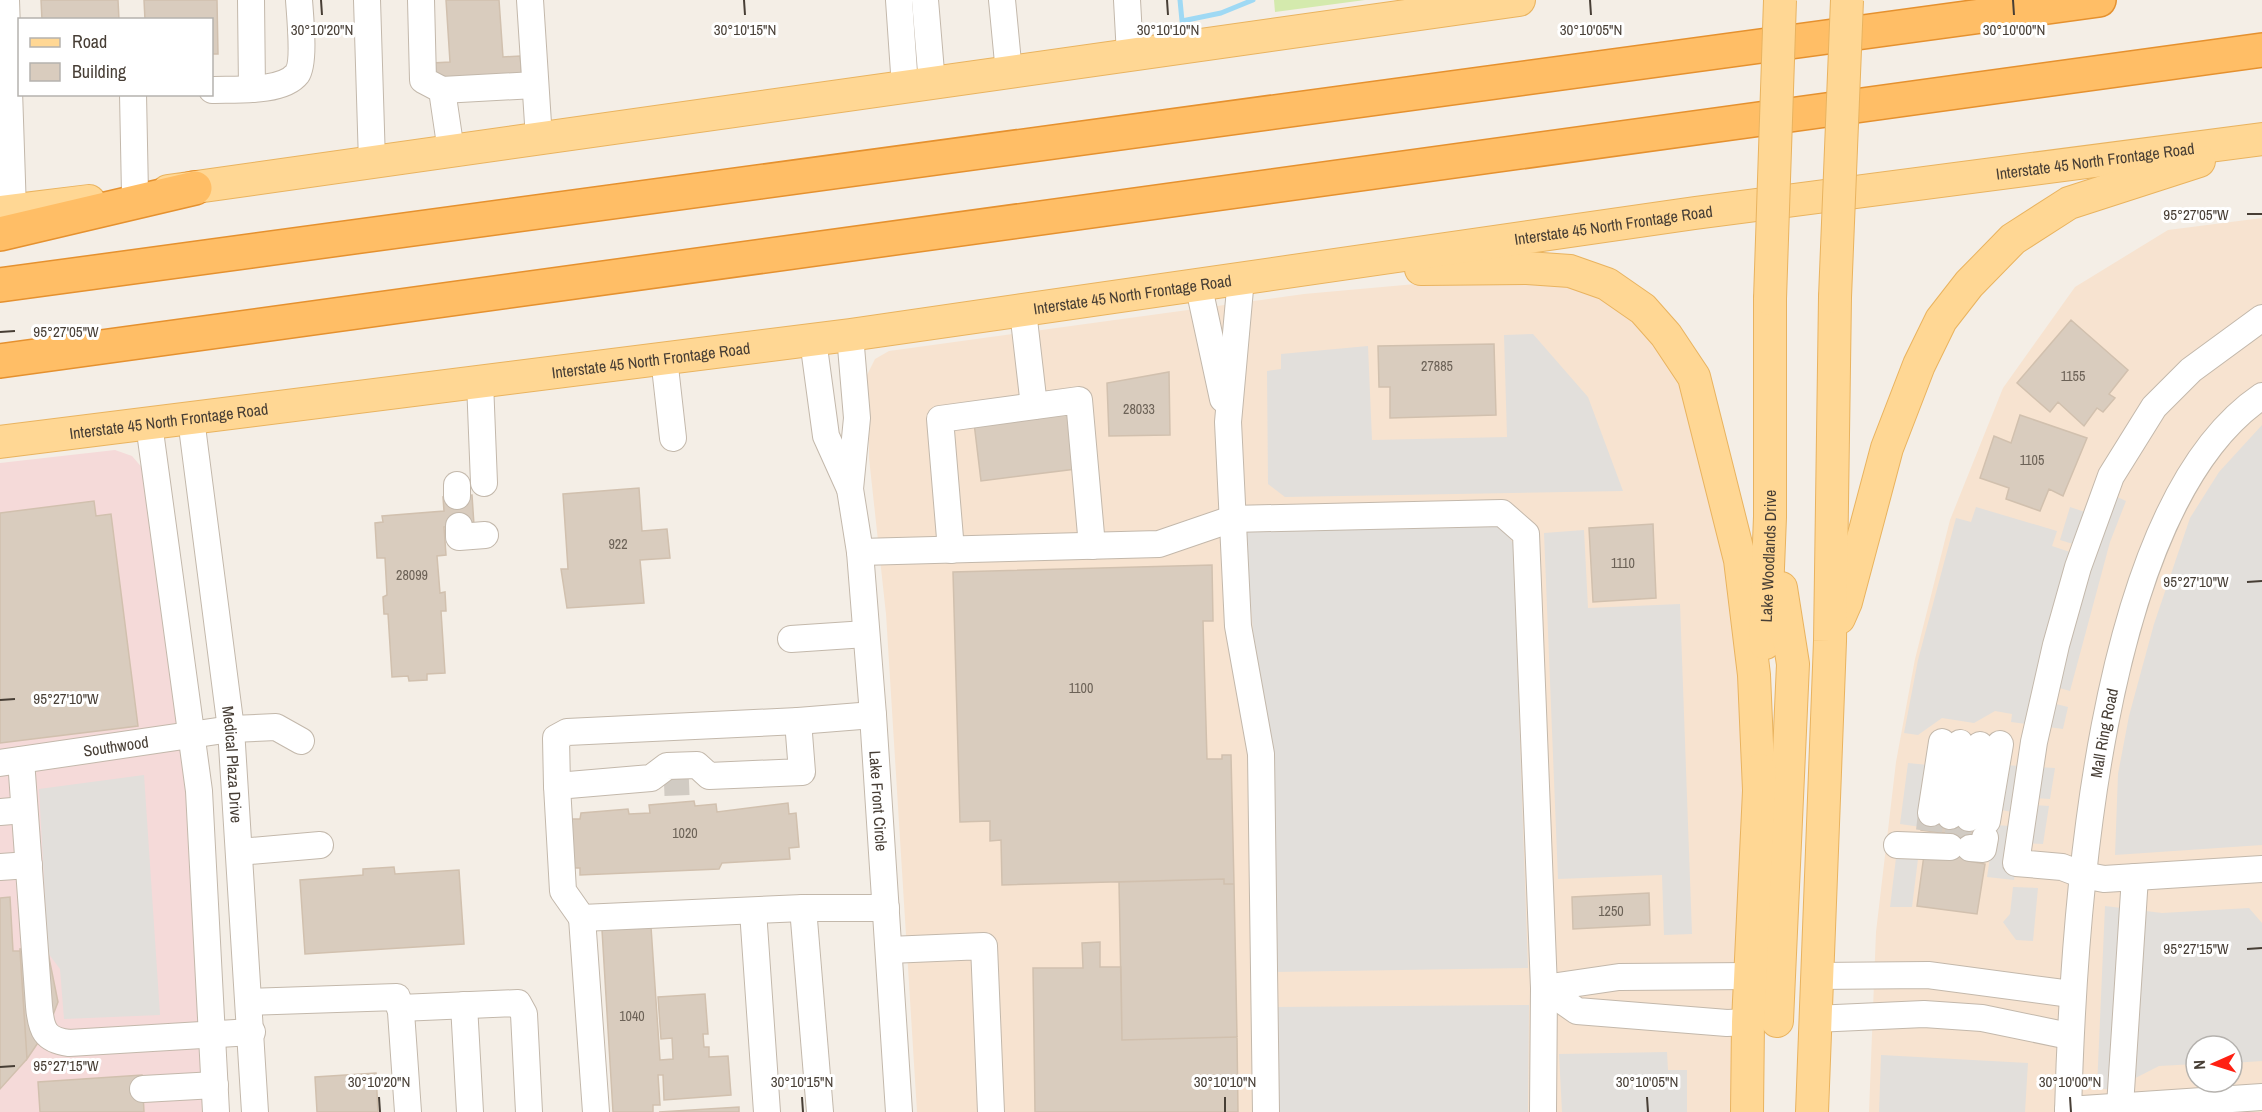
<svg xmlns="http://www.w3.org/2000/svg" width="2262" height="1112" viewBox="0 0 2262 1112" font-family="'Archivo Narrow',sans-serif">
<style>
.commercial{fill:#f7e3d0;fill-rule:evenodd}
.medical{fill:#f5dad9}
.green{fill:#d4eaad}
.parking{fill:#e2dfdb}
.lines{fill:none;stroke-linecap:round;stroke-linejoin:round}
.stream{stroke:#9fd9f4;stroke-width:5}
.building{fill:#d9ccbe;stroke:#d1c0ae;stroke-width:1.5}
.minor-tunnel{stroke:#d1cbc3;stroke-width:26;stroke-dasharray:26 13;stroke-linecap:butt}
.minor-casing{stroke:#c3b8ab;stroke-width:28}
.major-casing{stroke:#e9b35f;stroke-width:34}
.highway-casing{stroke:#e5912f;stroke-width:36}
.minor{stroke:#fff;stroke-width:26}
.major{stroke:#ffd794;stroke-width:32}
.highway{stroke:#ffbe66;stroke-width:33}
.major-bridge-casing{stroke:#e9b35f;stroke-width:34;stroke-linecap:butt}
.major-bridge{stroke:#ffd794;stroke-width:32}
.ticks{fill:none;stroke:#473e35;stroke-width:2}
.labels{text-anchor:middle;stroke-width:6;stroke-linejoin:round;paint-order:stroke}
.number-label{font-size:14px;fill:#6c6257}
.street-label{font-size:16px;fill:#473e35;stroke:#fff}
.ticks-label{font-size:15px;text-anchor:middle;fill:#473e35;stroke:#fff;stroke-width:6;stroke-linejoin:round;paint-order:stroke}
</style>
<rect width="100%" height="100%" fill="#f4eee6"/>
<path class="commercial" d="M2262,218V1112H1869L1876,932L1896,762L1915,659L1950,520L2003,388L2075,287L2168,230ZM2196,1046H2232V1082H2196Z
M1505,276L1542,278L1610,301L1640,323L1682,385L1721,534L1737,628L1745,786L1735,1112H917L886,614L869,458V412L865,379L875,359L889,351L1304,294Z"/>
<path class="medical" d="M115,450L132,456L144,470L187,778L207,1112H0V463Z"/>
<path class="green" d="M1274,0H1365L1275,12Z"/>
<path class="parking" d="M1533,334L1588,397L1623,491L1285,497L1268,484L1267,371L1281,369V354L1368,346L1372,440L1507,437L1504,335Z
M2262,425V845L2115,855L2118,774L2129,716L2154,624L2190,518L2219,472Z
M2113,495L2126,501L2110,542L2070,691L2056,687L2052,703L2068,707L2063,729L2011,722L2012,714L1995,711L1974,723L1942,718L1918,735L1904,733L1918,660L1956,518L1971,522L1976,507L2057,531L2052,546L2070,552L2073,544L2060,540L2070,507L2085,512Z
M1491,524L1503,528L1513,543L1528,968L1275,972L1256,665L1244,531Z
M1584,530L1588,608L1680,604L1692,934L1664,935L1662,875L1558,879L1544,533Z
M1908,763L1928,765L1921,827L1900,824Z
M2004,765L2055,768L2050,799L2034,798L2033,805L2049,806L2043,844L2019,843L2014,880L1987,877L1995,825L2010,826L2012,812L1996,809Z
M144,775L160,1015L64,1019L60,969L48,953L39,789Z
M1896,858L1918,859L1912,907H1890Z
M2013,887L2038,888L2033,941L2016,940L2003,922L2010,914Z
M2105,906L2162,913L2249,908L2262,923V1061L2232,1063V1046H2196V1064L2159,1066L2112,1090L2097,1088Z
M1529,1005L1528,1112H1277L1276,1007Z
M1667,1052L1668,1070H1687V1112H1562L1559,1054Z
M1881,1055L2028,1063L2025,1112H1879Z"/>
<g class="lines">
<path class="stream" d="M1180,0L1182,21L1221,13L1253,0"/>
</g>
<path class="building" d="M41,0H118L119,20H42Z
M144,0H217L218,54H212V20H145Z
M446,0H499L503,57L520,56L522,77L433,83L432,63L450,62Z
M2071,320L2128,370L2109,394L2115,398L2103,412L2097,408L2084,426L2058,402L2050,412L2017,383Z
M1494,344L1496,415L1390,418V387H1379L1378,346Z
M1169,372L1170,435L1109,436L1107,383Z
M1069,412L1076,469L981,481L974,423Z
M2020,415L2087,438L2063,496L2049,489L2040,511L2006,499L2009,488L1980,478L1994,436L2011,443Z
M639,488L642,531L667,529L670,558L640,560L644,603L567,608L561,569H568L563,494Z
M472,495L474,525L444,527L446,555L437,556L440,593L445,592L446,611H441L445,673L427,674V680L409,681L408,676L392,677L388,614H384L383,597L387,595L385,558H377L375,523L383,522L382,516L444,511L443,497Z
M94,501L96,516L111,514L138,726L0,743V513Z
M1653,524L1656,598L1593,602L1589,528Z
M1212,565L1213,621H1203L1207,759H1222V755H1231L1234,884H1224V879L1002,885L1001,840L990,841V821L960,822L953,572Z
M694,801L695,806L716,804L717,812L788,803L789,814L796,813L799,847L789,848L790,859L722,863L719,869L580,875V868H573L571,819H580L581,813L628,809L629,814L650,813L649,805Z
M1923,812L1993,822L1991,838L1972,836L1968,861L1985,864L1977,914L1917,906L1924,855L1948,859L1951,834L1921,830Z
M394,867L395,874L459,870L464,944L305,954L300,880L363,875V869Z
M1224,879V884H1234L1237,1037L1122,1040L1119,882Z
M1649,893L1650,925L1573,929L1572,897Z
M10,897L13,951H20L27,1059L0,1089V898Z
M651,927L660,1060L673,1059L672,1038L661,1039L658,997L705,994L708,1034H703L704,1047H709V1057L728,1056L731,1095L664,1100L663,1075H658L660,1105H653V1112H613L602,930Z
M1100,942V967H1121L1122,1040L1237,1037L1238,1112H1035L1033,968H1083L1082,943Z
M47,948L58,1002L48,1028L27,1059L20,949Z
M376,1073L378,1112H317L315,1077Z
M142,1075L144,1112H40L38,1082Z
M739,1107V1112H659Z"/>
<g class="lines">
<path class="minor-tunnel" d="M664,783L689,782
M1929,831L1931,813
M1956,848L1960,817"/>
<g class="minor-casing">
<g id="minor">
<path d="M6,0L13,211"/>
<path d="M251,0L252,89"/>
<path d="M367,0L372,162"/>
<path d="M421,0L423,80L442,90L451,151"/>
<path d="M530,0L539,139"/>
<path d="M899,0L905,87"/>
<path d="M925,0L932,84"/>
<path d="M1002,0L1009,73"/>
<path d="M1127,0L1130,55"/>
<path d="M212,90C233,89 282,93 297,74C305,63 300,15 299,0"/>
<path d="M442,90L535,85"/>
<path d="M133,94L135,194"/>
<path d="M1241,278L1228,422L1238,626L1261,754L1266,1112"/>
<path d="M1198,283L1223,399"/>
<path d="M1023,311L1034,406"/>
<path d="M2262,318L2191,370L2154,407L2111,476L2078,567L2056,645L2034,742L2016,863L2062,867L2083,875L2104,879L2262,869"/>
<path id="s1" d="M850,335L857,418L850,489L860,552L873,715L899,1112"/>
<path d="M813,340L826,436L849,487"/>
<path d="M664,358L673,438"/>
<path d="M480,382L484,483"/>
<path id="s2" d="M191,419L231,729L255,1112"/>
<path d="M149,424L199,791L216,1112"/>
<path d="M457,485V496"/>
<path d="M459,526V537L485,535"/>
<path d="M951,550L940,419L1079,400L1092,546"/>
<path d="M860,552L1159,544L1232,519L1502,513L1526,534L1544,988L1543,1112"/>
<path d="M791,639L866,634"/>
<path d="M873,715L798,721L802,772L709,776L697,765L667,766L651,778L557,786L563,891L582,918L803,908H886"/>
<path d="M21,760L39,1006C41,1030 45,1040 69,1043L252,1032"/>
<path id="s3" d="M0,763L231,729L276,727L301,741"/>
<path d="M557,786L556,738L567,732L798,721"/>
<path d="M0,812L24,810"/>
<path d="M1931,813L1942,742"/>
<path d="M1950,816L1960,743"/>
<path d="M1969,818L1980,745"/>
<path d="M1987,821L2000,744"/>
<path d="M1897,845L1950,847"/>
<path d="M1970,848L1983,849L1985,838"/>
<path d="M239,852L320,845"/>
<path d="M0,867L29,865"/>
<path d="M803,908L820,1112"/>
<path d="M753,911L767,1112"/>
<path d="M582,918L596,1112"/>
<path d="M889,950L984,946L991,1112"/>
<path d="M1816,976L1928,975L2071,994"/>
<path d="M1544,988L1577,1011L1727,1023L1748,1022"/>
<path d="M1544,988L1619,977L1751,976"/>
<path d="M250,1002L397,997L401,1012L408,1112"/>
<path d="M464,1005L470,1112"/>
<path d="M400,1008L518,1003L524,1014L529,1112"/>
<path d="M1814,1019L1924,1014L1982,1018L2069,1036"/>
<path d="M143,1089L215,1085"/>
<path d="M2120,1106L2135,877"/>
<path d="M2068,1110L2262,1097"/>
<path id="s4" d="M2068,1112C2073,926 2096,508 2262,396"/>
</g>
</g>
<g class="major-casing">
<g id="major">
<path d="M168,191L1519,0"/>
<path d="M0,212L89,201"/>
<path d="M1421,269L1527,268L1570,271L1607,284L1643,309L1666,335L1694,377L1740,560L1754,675L1759,790"/>
<path id="s5" d="M0,442L850,335L1695,213L2262,139"/>
<path d="M1839,618L1846,602L1887,448L1919,365L1941,320L1969,284L2013,239L2069,203L2199,161"/>
<path id="s6" d="M1765,643L1770,517V299"/>
<path d="M1777,1021L1793,664L1781,588"/>
<path d="M1747,1112L1748,1022L1760,770"/>
<path d="M1812,1112L1830,641L1835,297"/>
</g>
</g>
<g class="highway-casing">
<path id="highway" d="M0,234L195,188
M0,285L2099,0
M0,361L2262,50"/>
</g>
<use href="#minor" class="minor"/>
<use href="#major" class="major"/>
<use href="#highway" class="highway"/>
<g class="major-bridge-casing">
<path id="major-bridge" d="M1835,297L1847,0
M1770,299L1780,0"/>
</g>
<use href="#major-bridge" class="major-bridge"/>
</g>
<path class="ticks" d="M321,0L322,15M744,0L745,15M1167,0L1168,15M1590,0L1591,15M2013,0L2014,15M2247,214H2262M0,332L15,331M2247,582L2262,581M0,700L15,699M2247,949L2262,948M0,1067L15,1066M379,1097L380,1112M802,1097L803,1112M1225,1097V1112M1647,1097L1648,1112M2070,1097L2071,1112"/>
<g class="labels">
<g class="number-label">
<text x="1437" y="371">27885</text>
<text x="2073" y="381">1155</text>
<text x="1139" y="414">28033</text>
<text x="2032" y="465">1105</text>
<text x="618" y="549">922</text>
<text x="1623" y="568">1110</text>
<text x="412" y="580">28099</text>
<text x="1081" y="693">1100</text>
<text x="685" y="838">1020</text>
<text x="1611" y="916">1250</text>
<text x="632" y="1021">1040</text>
</g>
<g class="street-label">
<text dy="6" stroke="none"><textPath href="#s5" startOffset="2114">Interstate 45 North Frontage Road</textPath></text>
<text dy="6" stroke="none"><textPath href="#s5" startOffset="1628">Interstate 45 North Frontage Road</textPath></text>
<text dy="6" stroke="none"><textPath href="#s5" startOffset="1142">Interstate 45 North Frontage Road</textPath></text>
<text dy="6" stroke="none"><textPath href="#s5" startOffset="656">Interstate 45 North Frontage Road</textPath></text>
<text dy="6" stroke="none"><textPath href="#s5" startOffset="170">Interstate 45 North Frontage Road</textPath></text>
<text dy="6" stroke="none"><textPath href="#s6" startOffset="87">Lake Woodlands Drive</textPath></text>
<text dy="6" stroke="none"><textPath href="#s4" startOffset="381">Mall Ring Road</textPath></text>
<text dy="6" stroke="none"><textPath href="#s3" startOffset="117">Southwood</textPath></text>
<text dy="6" stroke="none"><textPath href="#s2" startOffset="348">Medical Plaza Drive</textPath></text>
<text dy="6" stroke="none"><textPath href="#s1" startOffset="468">Lake Front Circle</textPath></text>
</g>
</g>
<g class="ticks-label">
<text x="322" y="35">30°10'20"N</text>
<text x="745" y="35">30°10'15"N</text>
<text x="1168" y="35">30°10'10"N</text>
<text x="1591" y="35">30°10'05"N</text>
<text x="2014" y="35">30°10'00"N</text>
<text x="2196" y="220">95°27'05"W</text>
<text x="66" y="337">95°27'05"W</text>
<text x="2196" y="587">95°27'10"W</text>
<text x="66" y="704">95°27'10"W</text>
<text x="2196" y="954">95°27'15"W</text>
<text x="66" y="1071">95°27'15"W</text>
<text x="379" y="1087">30°10'20"N</text>
<text x="802" y="1087">30°10'15"N</text>
<text x="1225" y="1087">30°10'10"N</text>
<text x="1647" y="1087">30°10'05"N</text>
<text x="2070" y="1087">30°10'00"N</text>
</g>
<rect x="18" y="18" width="195" height="78" fill="#ffffff" stroke="#b5b2ae" stroke-width="1.5"/>
<rect x="30" y="38" width="30" height="9" fill="#ffd794" stroke="#b5b2ae" stroke-width="1.5"/>
<text x="72" y="48" font-size="18" fill="#473e35">Road</text>
<rect x="30" y="63" width="30" height="18" fill="#d9ccbe" stroke="#b5b2ae" stroke-width="1.5"/>
<text x="72" y="78" font-size="18" fill="#473e35">Building</text>
<g transform="translate(2214 1064) rotate(267)"><circle r="28" fill="#ffffff" stroke="#b5b2ae" stroke-width="1.5"/>
<path d="M0-4.5L10 22L0 15L-10 22Z" fill="#ff2012"/>
<text y="-9" font-size="16" font-weight="bold" text-anchor="middle" fill="#473e35">N</text>
</g>
</svg>
